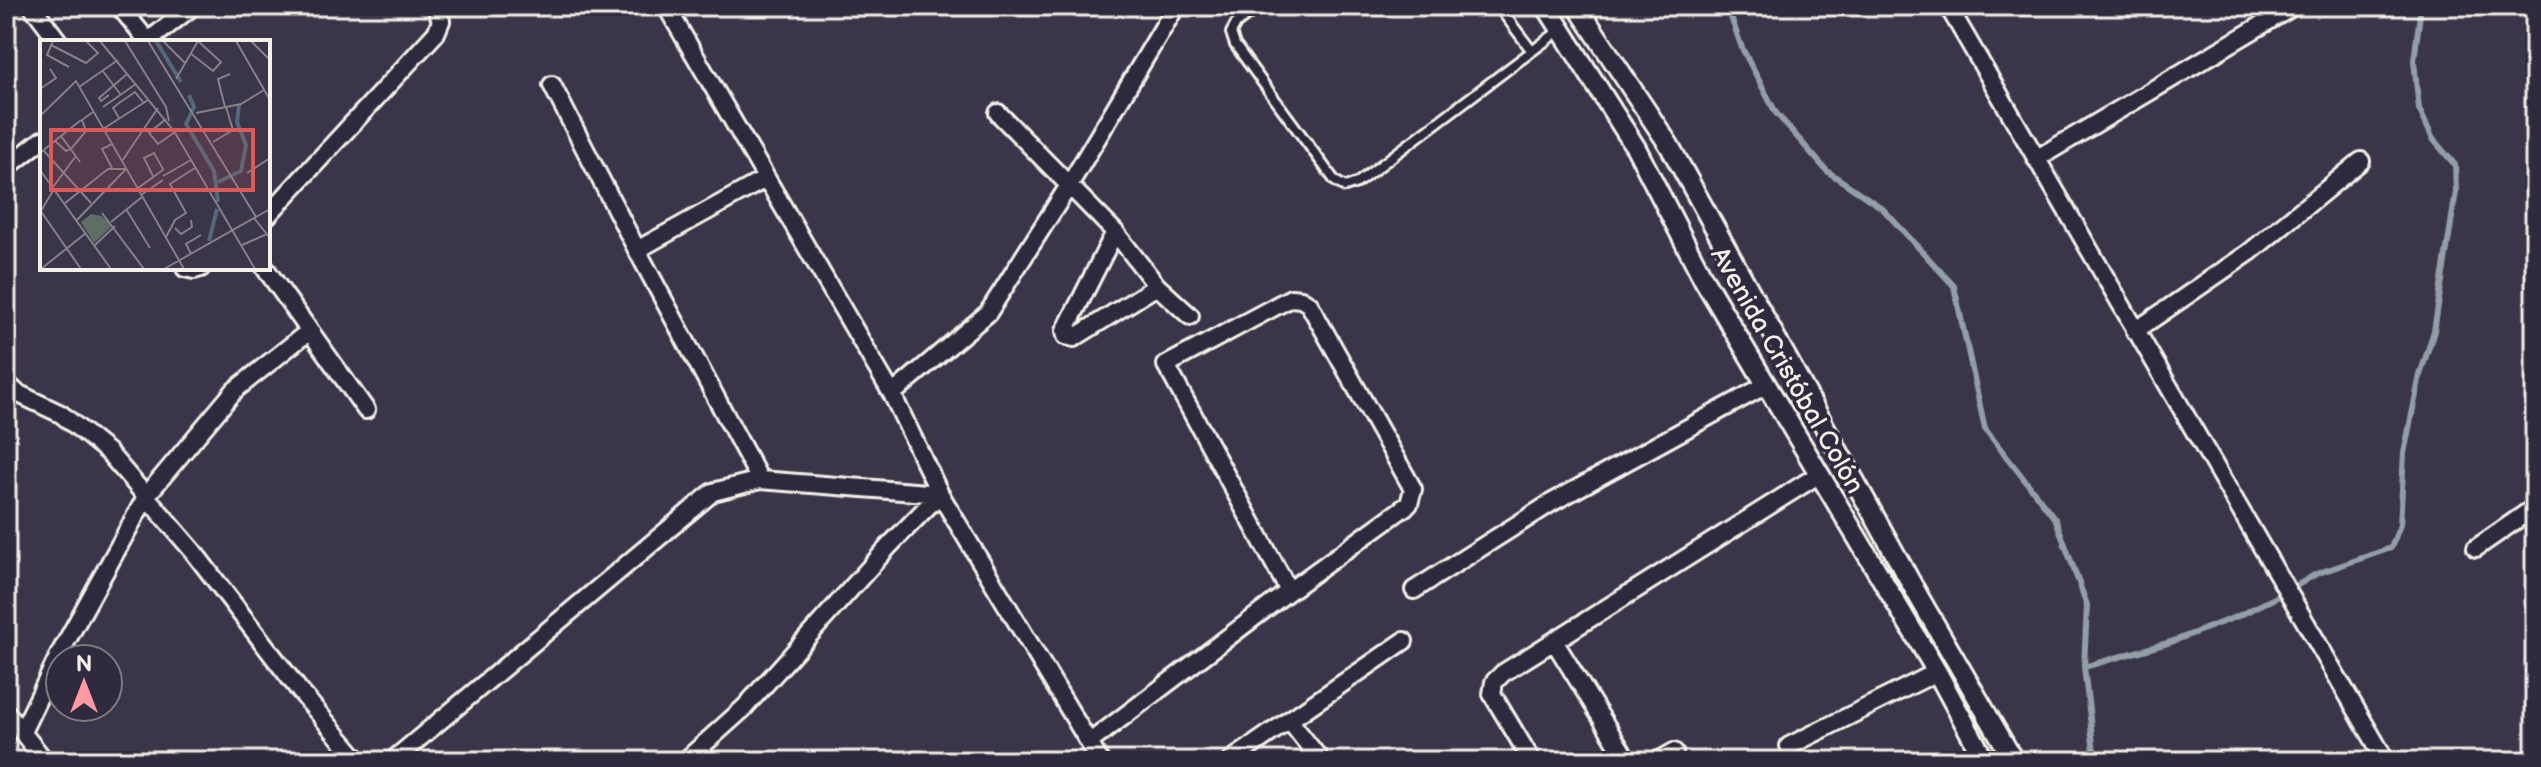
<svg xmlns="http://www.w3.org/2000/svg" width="2541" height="767" viewBox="0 0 2541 767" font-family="'Balsamiq Sans',sans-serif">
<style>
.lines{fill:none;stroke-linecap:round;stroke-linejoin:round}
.stream{stroke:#929fa7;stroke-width:6}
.service-casing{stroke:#f4f1e8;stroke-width:14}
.minor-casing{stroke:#f4f1e8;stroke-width:22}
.tertiary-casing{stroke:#f4f1e8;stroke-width:24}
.service{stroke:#2f2a3d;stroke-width:8}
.minor{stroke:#2f2a3d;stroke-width:16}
.tertiary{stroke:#2f2a3d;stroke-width:18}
.labels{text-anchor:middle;stroke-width:7;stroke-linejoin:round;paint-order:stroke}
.street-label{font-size:26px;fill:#f4f1e8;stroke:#2f2a3d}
.inset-river{fill:none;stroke:#51697b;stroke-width:4}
.inset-road{fill:none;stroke:#858089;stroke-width:2}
.view{fill:#de5a58;fill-opacity:0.15;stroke:#de5a58;stroke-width:4}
.inset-edge{fill:none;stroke:#f4f1e8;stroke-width:4}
</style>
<rect width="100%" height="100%" fill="#3b354a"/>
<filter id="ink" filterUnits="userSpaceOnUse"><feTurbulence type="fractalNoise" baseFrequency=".0125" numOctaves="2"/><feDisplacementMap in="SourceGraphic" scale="16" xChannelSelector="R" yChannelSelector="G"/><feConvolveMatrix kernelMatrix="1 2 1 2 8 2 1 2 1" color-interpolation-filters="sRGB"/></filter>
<g filter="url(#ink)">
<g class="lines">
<path class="stream" d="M1727,6L1742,48L1776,113L1827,171L1882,208L1954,286L1985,429L2056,520L2087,605L2084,667L2095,761
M2084,667L2171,642L2238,616L2283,594L2316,574L2391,548L2400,525L2404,453L2420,375L2434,331L2456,192L2455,165L2433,139L2419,109L2414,61L2421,6"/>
<g class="service-casing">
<path id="service" d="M1260,6L1236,24L1231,33L1235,45L1335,181L1345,187L1357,183L1560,30
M1498,6L1532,51"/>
</g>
<g class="minor-casing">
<path id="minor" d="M32,6L59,42
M119,6L148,41
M666,6L892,394L940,494L1100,761
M1948,6L2386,761
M147,42L193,6
M552,85L637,250
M998,113L1115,232L1157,286L1190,316
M2036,159L2294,6
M6,168L42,140
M268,215L436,33L441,21L436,6
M1115,232L1065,331L1066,336L1074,338L1157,286
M185,268L194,270L201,268
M265,268L366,410
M2135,331L2250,252L2361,161
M6,383L17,393L61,414L108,452L193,551L299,690L359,761
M892,394L988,313L1068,187L1176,6
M760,480L637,250L765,179
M2476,548L2535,507
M1414,590L1551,503L1766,385
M1554,641L1623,753
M6,712L45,761
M1289,720L1321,761
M22,732L60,653L147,495L235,390L308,332
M1090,742L1289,591L1409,504L1413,489L1309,304L1301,299L1291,298L1166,365L1289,591
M1789,746L1937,672
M392,761L713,492L760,480L940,494
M685,761L744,708L889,546L940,494
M1230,761L1404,641
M1532,761L1492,694L1494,682L1503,673L1818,475
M1658,761L1674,752
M1962,761L1980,752"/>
</g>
<g class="tertiary-casing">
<path id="tertiary" d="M1546,6L1636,148L1704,280L1937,672L1985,761
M1577,6L1669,145L1920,599L2014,761"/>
</g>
<use href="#service" class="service"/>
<use href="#minor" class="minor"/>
<use href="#tertiary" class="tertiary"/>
</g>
</g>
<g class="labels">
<g class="street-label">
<text transform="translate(1788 370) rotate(60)" y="9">Avenida Cristóbal Colón</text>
</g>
</g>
<g transform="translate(40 40)">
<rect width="230" height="230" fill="#3b354a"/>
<path d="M51,174L62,176L72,186L54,203L41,182Z" fill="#5f6e64"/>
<path class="inset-river" d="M116,1L141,42M149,55L154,67L146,84L174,131L178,162M178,142L201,131L206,105L197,82L199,65M169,201L177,169"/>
<path class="inset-road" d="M13,1L7,15L29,27M60,1L134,91L215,229M85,1L126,67L129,81M108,1L216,177M123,1L145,23M196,1L230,60M211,1L230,20M11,5L46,23L58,13L46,1M150,13L173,31L181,22L158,1M62,30L81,55M136,39L158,1M39,47L78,20M0,49L16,38L10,29M69,55L61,61L59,58L87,34M63,67L96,44M185,67L178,39L190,34M156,73L201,64L224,50M0,76L36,41L144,229M79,78L73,68L79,63L95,52L103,62M126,79L109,93L118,104L135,92M63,89L108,60M21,96L41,80M15,101L26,111L31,109L46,91L42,80L53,72M173,102L193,90L186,67M3,110L51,163M0,113L21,96L40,122M82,121L118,68M72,128L62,109L72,104M0,130L71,229M207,133L230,118M123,136L151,120M13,147L36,116M98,148L123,130V129L114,113L104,118L113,136M101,155L123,140M25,163L68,129H86M86,169L110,208M0,170L41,229M1,171L14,149M62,173L104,229M214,178L230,198M37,180L86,129M71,182L102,157M135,188L141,194L152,187L151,180M126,197L135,180L146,173L130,144L155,128M55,205L75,186M202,205L227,194M151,214L146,204L161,195M1,229L46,193M124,229L230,169"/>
<path class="view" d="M11,90H213V150H11Z"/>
<rect width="230" height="230" class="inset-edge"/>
</g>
<rect width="2541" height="767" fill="none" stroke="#2f2a3d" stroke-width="32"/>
<rect x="16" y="16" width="2509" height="735" fill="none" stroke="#f4f1e8" stroke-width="3" filter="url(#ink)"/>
<g transform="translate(84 683)"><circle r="38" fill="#2f2a3d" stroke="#7e7a81" stroke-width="2"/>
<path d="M0-6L14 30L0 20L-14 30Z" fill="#ff9aa2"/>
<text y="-12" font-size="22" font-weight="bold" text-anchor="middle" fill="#f4f1e8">N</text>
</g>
</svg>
